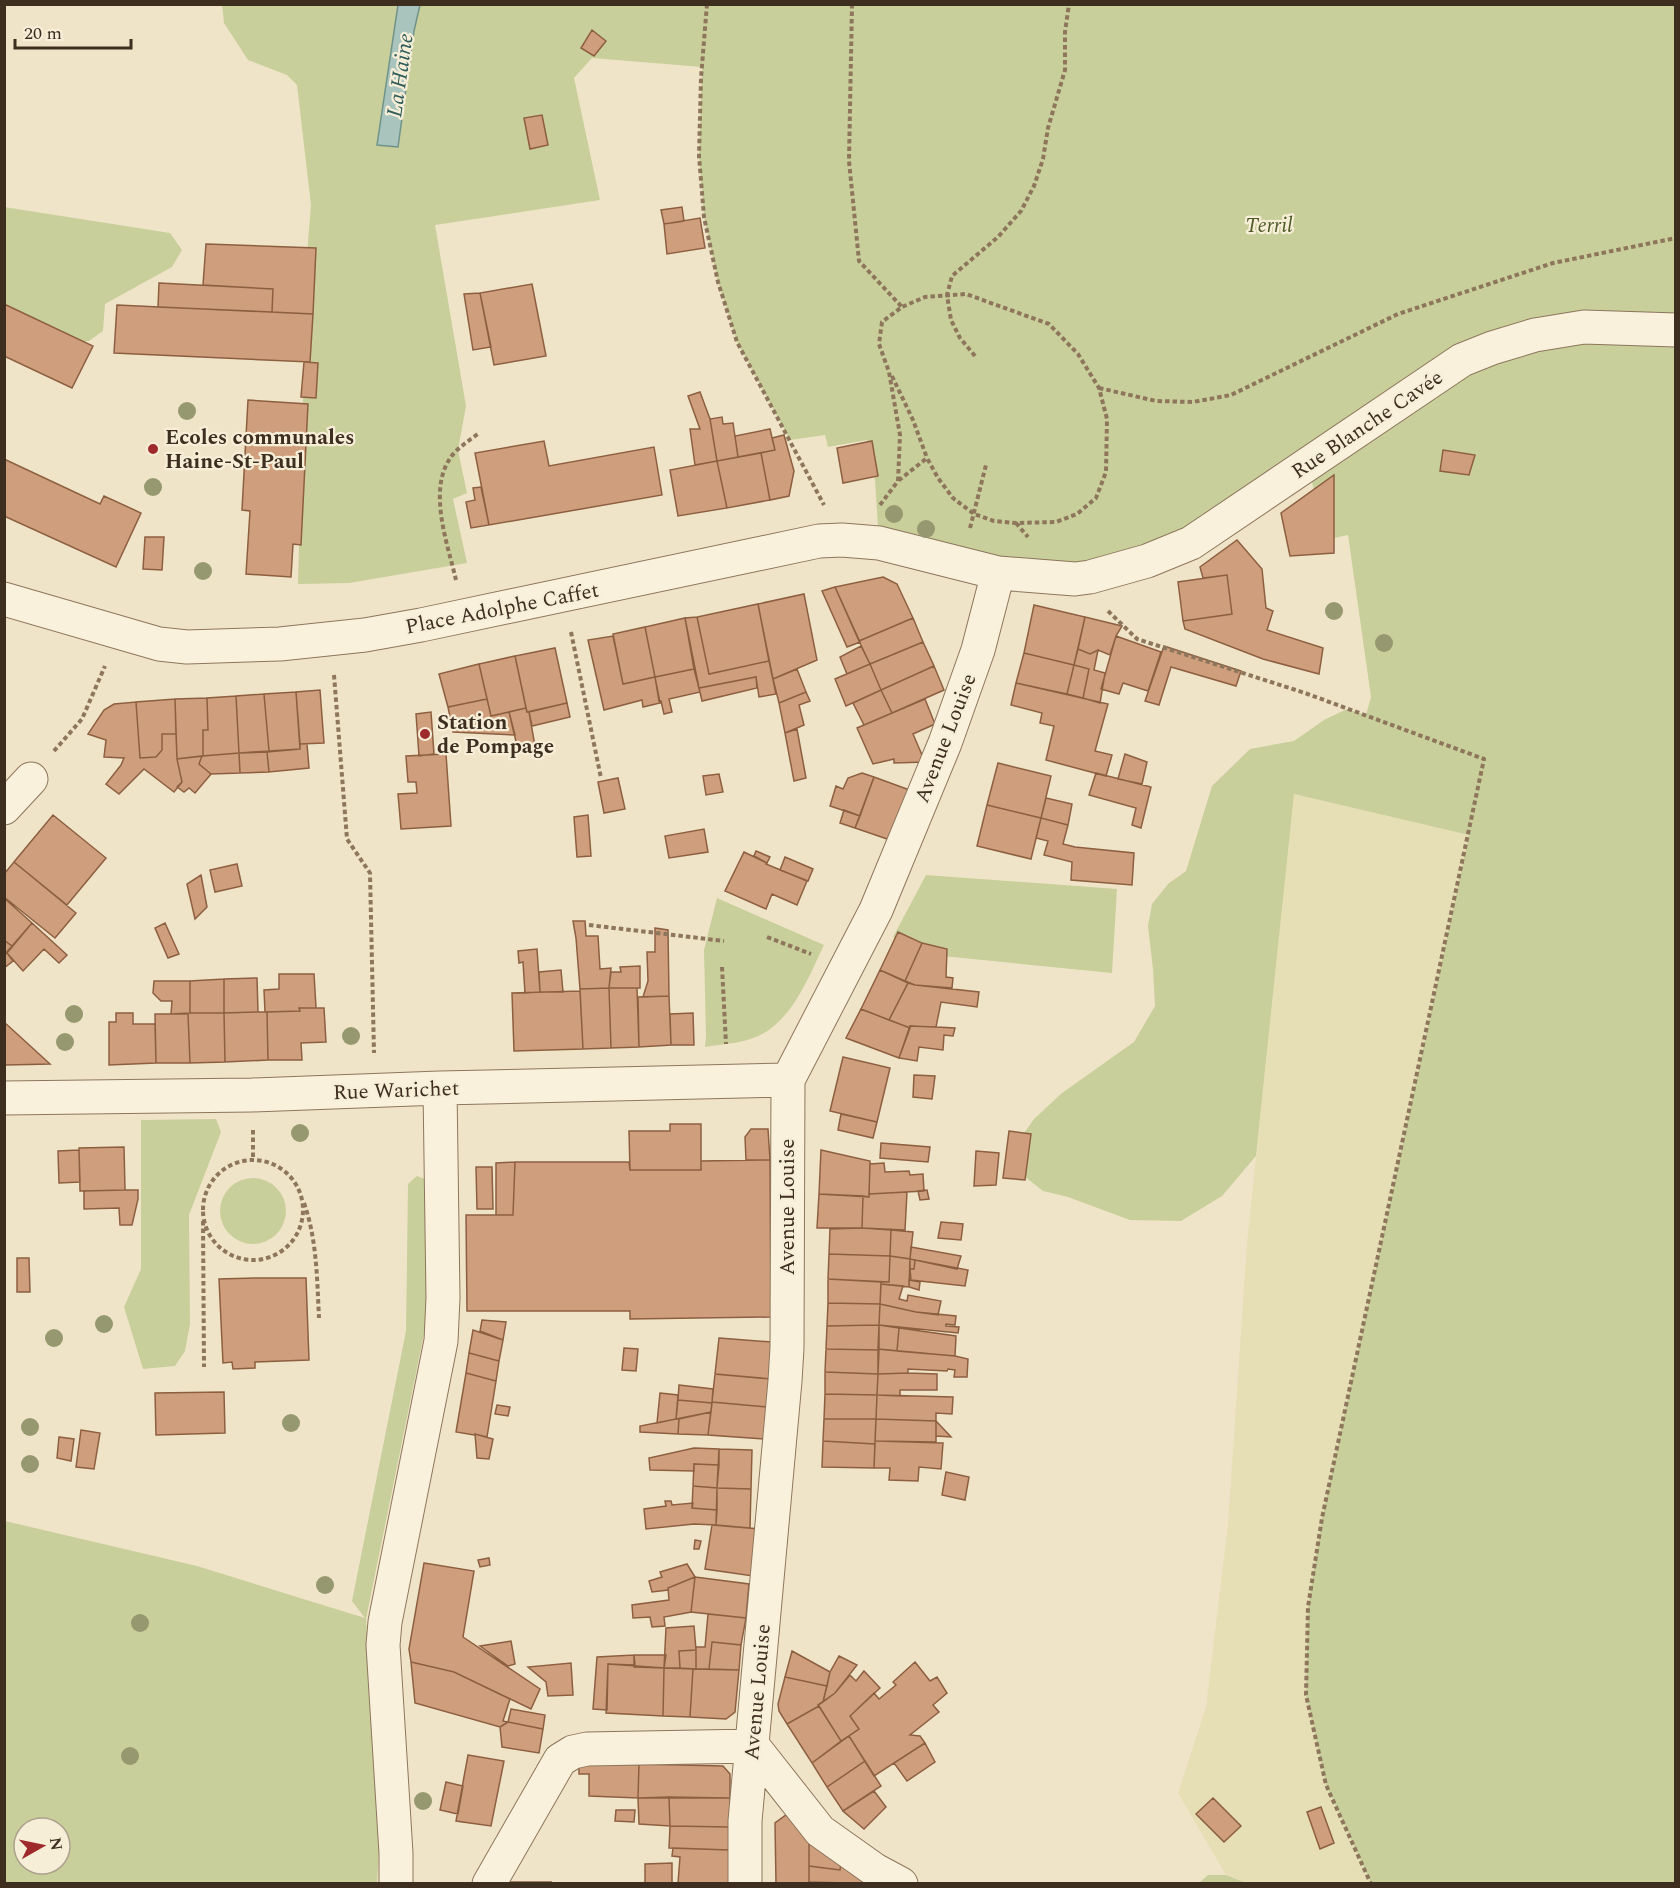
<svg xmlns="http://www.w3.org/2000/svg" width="1680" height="1888" viewBox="0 0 1680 1888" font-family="Spectral,serif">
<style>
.farmland{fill:#e6deb5}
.green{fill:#c9cf9b;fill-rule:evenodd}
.water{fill:#a9c4bc;stroke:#6f938a;stroke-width:1.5}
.building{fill:#cf9f7d;stroke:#8d5f41;stroke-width:1.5}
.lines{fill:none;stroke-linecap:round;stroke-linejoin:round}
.minor-casing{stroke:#8d765c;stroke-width:35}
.path{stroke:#8d765c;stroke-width:4;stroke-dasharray:4.5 3;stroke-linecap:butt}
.minor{stroke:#faf1dc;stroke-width:33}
.tree{fill:#96986f}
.poi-dot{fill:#9e2a2b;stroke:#f7eed8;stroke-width:2}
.labels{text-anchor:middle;stroke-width:4.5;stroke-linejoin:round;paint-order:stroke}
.park-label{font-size:21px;font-style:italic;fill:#4d5a26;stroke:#f7eed8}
.street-label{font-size:21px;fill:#3d2e20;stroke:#f7eed8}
.poi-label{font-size:21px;font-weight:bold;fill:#3d2e20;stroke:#f7eed8;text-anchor:start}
.water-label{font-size:22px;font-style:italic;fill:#2f5d5a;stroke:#f7eed8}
</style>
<rect width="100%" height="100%" fill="#f0e4c8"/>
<path class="farmland" d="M1294,794L1469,835L1322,1518L1308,1607L1326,1785L1371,1883H1246L1226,1875L1178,1793L1206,1707L1228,1524L1247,1243Z"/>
<path class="green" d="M222,5H398L377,145L398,147L414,31L420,5H1675V1883H1371L1326,1785L1306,1695L1308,1607L1322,1518L1469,835L1294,794L1256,1156L1222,1196L1181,1221L1130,1220L1068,1197L1043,1191L1019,1172L1015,1146L1034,1119L1062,1093L1134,1042L1155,1006L1153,969L1148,926L1152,904L1168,884L1186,871L1212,786L1250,749L1294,741L1324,720L1347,709L1366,715L1371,697L1348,535L1325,540L1308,464L1090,577L879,543L875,480L867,440L828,447L825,435L790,440L737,342L718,282L704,217L699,156L702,67L592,58L574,78L600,200L435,225L466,406L458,450L467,493L453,499L467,563L349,583L298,584L307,254L311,205L297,85L287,75L248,60L224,23Z
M4,207L170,233L182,250L172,267L105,304L103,331L89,341L72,343L5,310Z
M926,875L1117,889L1112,973L942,956L923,952L893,937Z
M717,898L824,945C808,978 792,1022 756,1037C740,1044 721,1044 705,1047L706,1036L704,950Z
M216,1119L221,1132L189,1215L190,1324L185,1351L175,1366L143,1369L124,1307L141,1269V1120Z
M417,1176L428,1180V1314L366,1619L380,1834L377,1883L5,1884V1521L197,1566L365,1618L352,1601L406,1331L408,1184ZM24,1828H60V1864H24Z
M220 1211a33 33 0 1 1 66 0a33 33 0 1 1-66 0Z
M1208,1875H1226L1246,1883H1199Z"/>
<path class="water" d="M398,5H420L414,31L398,147L377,145Z"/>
<path class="building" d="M592,30L606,41L594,56L581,48Z
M542,115L548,145L530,149L524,118Z
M682,207L684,221L664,224L661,210Z
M700,218L705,248L667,254L664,224Z
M206,244L316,248L313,314L272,312L273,289L203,285Z
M159,283L273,289L272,312L158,307Z
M532,284L546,356L494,365L480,293Z
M480,293L491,347L473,350L464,294Z
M4,304L93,346L72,388L4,356Z
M117,305L313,314L310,362L114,353Z
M304,362L318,363L316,398L301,397Z
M700,392L710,419L717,461L695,465L690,429H700L688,396Z
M248,400L308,404L301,545L293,544L291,577L246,574L250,511L242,510Z
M722,417L723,424L733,423L738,457L717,461L710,419Z
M770,429L775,450L738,457L735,436Z
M784,435L794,471L789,496L770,500L761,453L775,450L772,438Z
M544,441L549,466L654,447L662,495L489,525L475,453Z
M872,441L878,476L843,483L837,448Z
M1443,450L1475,455L1469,475L1440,471Z
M761,453L770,500L727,508L717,461Z
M4,459L100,504L104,496L141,513L116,567L4,516Z
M717,461L727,508L678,516L670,470Z
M1334,475V553L1290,556L1281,513Z
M481,487L489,525L471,528L466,502L475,500L473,488Z
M145,537H164L162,570L143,569Z
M1237,540L1262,569L1266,608L1273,611L1267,630L1323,648L1319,674L1263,659L1185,629L1183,621L1232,614L1227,575L1203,578L1200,567Z
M1227,575L1232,614L1183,621L1178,582Z
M883,577L897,584L913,618L859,641L835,587Z
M835,587L860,642L847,647L822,591Z
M804,594L817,660L773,679L758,604Z
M758,604L769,661L709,674L697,617Z
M1034,605L1085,617L1074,665L1024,653Z
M697,617L709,674L769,661L776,694L759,697L756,677L699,688L685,618Z
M1085,617L1122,626L1116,636L1110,655L1098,650L1090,654L1078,649Z
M685,618L694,669L655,677L645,627Z
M913,618L923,642L870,664L859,641Z
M645,627L655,677L623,684L613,634Z
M613,636L623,684L655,677L660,703L643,707L642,700L604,710L588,640Z
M1116,636L1161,652L1148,691L1123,683L1119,694L1101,689Z
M923,642L934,666L881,690L870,664Z
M861,646L870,664L847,674L840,657Z
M1164,646L1241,671L1236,686L1171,667L1159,705L1145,701Z
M555,648L567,703L527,712L515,656Z
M1078,649L1090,654L1098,650L1094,670L1105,673L1100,703L1083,698L1089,669L1074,665Z
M1024,653L1074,665L1067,694L1016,683Z
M515,656L526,708L491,716L479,664Z
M479,664L487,699L448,707L439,674Z
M870,664L881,690L846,706L835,679Z
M1074,665L1089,669L1083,698L1067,694Z
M934,666L944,690L892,713L881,690Z
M694,669L700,692L669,699L672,712L664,714L661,701H659L655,677Z
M797,669L806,692L779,703L773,679Z
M756,677L757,688L702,701L699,688Z
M1016,683L1108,704L1095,751L1112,755L1106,776L1046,760L1054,726L1040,723L1042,713L1011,705Z
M320,690L324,743L300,744L296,692Z
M881,690L892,713L864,725L853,703Z
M296,692L300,749L269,751L264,694Z
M806,692L810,701L799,705L804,725L785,733L779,703Z
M264,694L269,751L239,753L236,696Z
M236,696L239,753L203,756V730H208L207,698Z
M207,698L208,730H203V756L177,759L175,699Z
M175,699L176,734H162V750L156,757L140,758L136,702Z
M487,699L491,716L509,712L515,735L453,732L448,707Z
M925,699L935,724L913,734L925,762L894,763V759L873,764L857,728Z
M136,702L140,758L156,757L162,750V734H176L177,759L182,782L174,792L144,769L119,794L106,784L121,765L124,758L104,757L106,740L88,734L104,710L114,704Z
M567,703L570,717L532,726L529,712Z
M526,708L527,712H529L535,746L518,750L509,712Z
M431,712L434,754L419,756L416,714Z
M797,729L806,778L794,781L785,733Z
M300,744H307L309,768L269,772L267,752L300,749Z
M267,752L269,772L240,773L239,753Z
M239,753L240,773L211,774L199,764L202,756Z
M446,754L451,826L401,829L398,794L417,793L416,782H408L406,756Z
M1125,754L1147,762L1142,784L1118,779Z
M202,756L199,764L211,774L195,793L189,788L184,792L177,787L182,782L177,759Z
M998,763L1051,776L1041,818L987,805Z
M862,773L874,777L860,816L830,806L836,786L843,789L848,778Z
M1096,773L1151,787L1141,828L1132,825L1136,808L1089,795Z
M719,774L723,792L706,795L703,776Z
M874,777L915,792L896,842L855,828Z
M618,778L625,809L604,813L598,782Z
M1046,798L1072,804L1068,825L1041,818Z
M987,805L1041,818L1031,859L977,846Z
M844,810L860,816L855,828L840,823Z
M53,815L106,858L67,905L14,862Z
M588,815L591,856L577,857L574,817Z
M1041,818L1068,825L1063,844L1075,847L1134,853L1132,885L1071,880L1072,862L1044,855L1048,841L1036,838Z
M704,829L708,852L669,858L665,836Z
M756,851L770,857L767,863L754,856Z
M744,852L767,863L766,864L807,881L797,905L772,894L766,909L725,891Z
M785,857L813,869L808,881L780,870Z
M14,862L76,913L55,938L4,897V874Z
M237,864L242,886L215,892L210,870Z
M201,875L207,907L195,919L187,884Z
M4,898L32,923L12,946L4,940Z
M573,921H585L586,936H598L600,969L611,968L609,988L580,989L576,938Z
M32,923L67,955L59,963L44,949L23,971L7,953Z
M165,923L179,954L168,958L155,928Z
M655,928L668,930L669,996L643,997L648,981L647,952H655Z
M898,932L922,943L905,981L880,970Z
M4,940L12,946L4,955Z
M922,943L947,949L946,977L953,978L952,988L915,985L905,981Z
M537,949L540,992L525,993L523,962L519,963L518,951Z
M7,953L13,961L4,968V955Z
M640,966V988H609L611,972H621L620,967Z
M561,970L563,992H540L539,972Z
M880,970L908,983L889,1020L861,1009Z
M279,974H314L316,1008H299L300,1011L265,1012L264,990L279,989Z
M257,978L258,1012L224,1013V979Z
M224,979V1013H190V981Z
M154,981H190V1013L171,1014L172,1001H161L153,993Z
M908,983L915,985L979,992L977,1007L941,1002L936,1027L910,1026V1028L889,1020Z
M609,988H637L639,1047L611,1048Z
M609,988L611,1048L583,1049L580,989Z
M580,991L583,1049L514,1051L512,993Z
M669,996L671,1045L639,1047L638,997Z
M299,1008H324L326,1042L301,1043L302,1060H268L267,1012L300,1011Z
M861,1009L910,1028L899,1058L846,1038Z
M258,1012H267L268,1060L225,1062L224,1013Z
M116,1013H133V1024H155L156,1063L109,1065V1022H116Z
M190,1013H224L225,1062L190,1063L188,1014Z
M693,1013L694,1045H671L670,1014Z
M155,1014H188L190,1063H156Z
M4,1022L50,1064L6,1065L4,1063Z
M910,1026L936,1027L955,1028L953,1036L944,1035L943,1050L919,1047L917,1061L899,1058Z
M843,1057L890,1068L877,1122L830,1111Z
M914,1075L935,1076L932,1099L913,1097Z
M841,1114L877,1122L873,1138L838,1130Z
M670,1124H701V1170H630L629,1131H670Z
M751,1129H768L770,1160H746L745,1137Z
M1009,1131L1031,1134L1025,1180L1003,1178Z
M881,1143L930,1147L928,1162L880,1158Z
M124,1147L125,1190L80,1191L79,1148Z
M79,1150L80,1182L59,1183L58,1151Z
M821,1150L870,1161L869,1197L819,1194Z
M976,1151L999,1153L996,1185L974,1186Z
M770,1160L771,1317L630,1319V1311H467L466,1215H513L515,1162H629L630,1170H701V1161Z
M515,1162L513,1215H496V1163Z
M884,1163L885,1172L909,1171L910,1175L923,1174L924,1191L869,1194L870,1164Z
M476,1167H492L493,1209H477Z
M125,1190H138V1199L132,1225H120L119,1208L84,1209V1191Z
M927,1190L929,1199L920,1200L918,1191Z
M907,1192L905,1230L862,1228L863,1196L869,1197V1194Z
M819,1194L863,1196L862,1228H817Z
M941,1222L963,1224L961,1240L938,1238Z
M862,1228L891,1230L890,1256L829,1254L830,1229Z
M891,1230L913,1232L910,1259L890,1256Z
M911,1247L961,1256L957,1269L910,1259Z
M829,1254L890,1256L889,1282L828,1279Z
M890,1256L910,1259L909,1287L881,1284V1282H889Z
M17,1258H29L30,1292H17Z
M910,1259L915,1260L914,1269H910Z
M915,1260L968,1270L965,1286L911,1280L910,1269H914Z
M255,1278H306L309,1360L255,1362V1368L233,1369L232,1362L223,1363L219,1279Z
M828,1279L881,1282L880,1304L828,1303Z
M909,1280L920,1282L919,1290L909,1287Z
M881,1284L903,1286L899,1299L907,1301L908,1295L941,1301L938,1315L916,1312L880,1304Z
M828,1303L880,1304L879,1325L827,1326Z
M880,1304L916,1312L956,1316L955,1325L946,1324V1326L959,1327L958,1333L879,1325Z
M482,1320L506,1322L503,1340L480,1331Z
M879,1325V1350L826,1349L827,1326Z
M879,1325L899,1328L897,1351L878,1349Z
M899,1328L956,1336L955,1356L897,1351Z
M473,1330L503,1340L499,1361L469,1353Z
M719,1338L771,1342V1379L715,1374Z
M624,1348L638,1349L636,1371L622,1370Z
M826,1349L879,1350L878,1374L825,1372Z
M878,1349L955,1356L968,1359L967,1377H954L955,1370L948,1369L947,1371L908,1369V1373L878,1374Z
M469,1353L499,1361L496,1381L466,1373Z
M825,1372L878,1374L877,1395L825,1394Z
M466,1373L496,1381L487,1437L475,1434L474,1435L456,1432Z
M908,1373L937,1374V1390H900V1396L877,1395L878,1374Z
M715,1374L771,1379L768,1407L712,1402Z
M679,1385L713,1389L712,1403L678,1400Z
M224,1392L225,1433L156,1435L155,1393Z
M660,1393L678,1395L676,1419L657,1423Z
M825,1394L877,1395L876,1419H824Z
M877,1395L953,1397L952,1414L936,1413V1421L876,1419Z
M678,1400L712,1403L711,1412L676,1419Z
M712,1402L768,1407L764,1439L708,1435Z
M497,1405L510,1407L508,1416L495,1414Z
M711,1412L708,1435L678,1434L679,1419Z
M676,1419H679L678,1434L640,1432V1426Z
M824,1419H876L875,1444L823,1441Z
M876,1419L936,1421V1442L875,1441Z
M936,1421L951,1437L936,1436Z
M81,1430L100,1433L94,1469L76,1467Z
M475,1434L493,1439L489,1459L477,1458Z
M59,1437L74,1439L71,1461L57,1458Z
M823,1441L875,1444L874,1468L822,1467Z
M875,1441L943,1443L941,1469L919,1467L918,1481L889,1480L890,1468H874Z
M694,1448L719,1449V1465L694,1464V1471L650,1470L649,1458Z
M719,1449L752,1450L751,1489L717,1488Z
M694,1464L719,1465L717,1488L693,1486Z
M946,1472L969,1477L965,1500L942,1495Z
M693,1486L717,1488V1510L692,1508Z
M717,1488L751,1489L750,1528L716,1525Z
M665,1501H671L672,1505L693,1503L692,1508L717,1510L716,1525L694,1524L646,1529L644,1509L666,1506Z
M712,1525L760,1529L753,1576L705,1569Z
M695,1540L701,1541L699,1549H694Z
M489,1558L490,1565L480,1567L478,1560Z
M424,1563L474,1571L463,1637L540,1689L531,1709L454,1672L411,1662L409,1649Z
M687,1564L695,1577L668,1588V1590L652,1592L649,1581L662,1577L660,1572Z
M695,1577L749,1584L746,1618L691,1612Z
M695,1577L691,1612L664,1617L665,1626L652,1627L650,1617L633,1618L632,1605L669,1600L668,1588Z
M708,1614L746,1618L741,1645L712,1642L709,1669H696V1647H705Z
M694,1626L696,1650L679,1651L680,1668H664L666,1628Z
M511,1641L515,1664L508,1666L480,1646Z
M712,1642L741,1645L739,1670L709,1669Z
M696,1650V1669L680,1668L679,1651Z
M792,1651L830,1672L827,1686L785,1677Z
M634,1655L635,1665L608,1664L607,1710L593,1709L597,1657Z
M634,1655H666L664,1668L634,1667Z
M839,1656L857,1665L835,1693L823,1702L830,1672Z
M411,1662L454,1672L510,1699L503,1721L508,1722L500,1727L415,1703Z
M915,1662L930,1681L937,1677L947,1693L933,1705L939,1712L910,1735L920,1736L925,1743L874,1776L849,1736L859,1729L850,1716L874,1693L879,1699L896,1685L893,1682Z
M571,1663L573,1695L548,1696L546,1682L528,1667Z
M608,1664L664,1668L663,1716L606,1713Z
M664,1668L693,1669L690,1717L663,1716Z
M693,1669L739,1670L735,1712L726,1719L690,1717Z
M864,1671L880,1688L850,1716L859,1729L841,1741L818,1705L835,1693L850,1675L856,1681Z
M785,1677L827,1686L823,1702L818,1705L819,1706L787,1724L779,1711L778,1704Z
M819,1706L841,1741L812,1763L787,1724Z
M511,1709L545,1715L543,1729L508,1722Z
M508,1722L543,1729L539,1753L502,1747L500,1727Z
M849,1736L865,1761L827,1787L812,1763Z
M925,1743L935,1762L907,1781L894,1763Z
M468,1755L504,1761L491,1826L456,1821Z
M865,1761L881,1786L843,1811L827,1787Z
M639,1764L723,1766L730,1774V1798H638Z
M639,1764L638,1798L589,1796V1774H579V1765Z
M446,1782L463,1786L458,1814L440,1810Z
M874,1791L886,1807L864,1829L843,1811Z
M669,1797L730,1798V1827L670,1826Z
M669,1797L670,1826L639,1824L638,1798Z
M1213,1798L1241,1826L1224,1842L1196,1814Z
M1321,1807L1334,1843L1320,1849L1307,1812Z
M616,1810H635L634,1822L615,1821Z
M786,1815L809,1828V1882L840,1884H776L775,1823Z
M670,1826L730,1827L729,1850L669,1848Z
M809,1828L843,1850L840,1870L809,1866Z
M673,1848L729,1850V1883H678L680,1857L672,1856Z
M843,1850L882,1884L809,1882V1866L840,1870Z
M672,1863V1883H645V1864Z
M509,1882H551L550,1884H509Z"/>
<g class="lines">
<g class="minor-casing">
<path id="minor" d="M4,599L159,644L187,647L280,644L365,635L421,625L819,541L842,540L879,543L998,573L1075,579L1090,577L1147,561L1191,543L1462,360L1492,348L1535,335L1584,327L1676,330
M4,808L31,779
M4,1098L252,1095L440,1088L788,1080
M753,1746L820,1831L875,1870L901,1884
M396,1884V1853L383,1645L385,1622L441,1341L443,1298L440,1088
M489,1884L560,1760L573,1752L587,1749L753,1746
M745,1884V1821L785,1381L787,1348L788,1080L876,910L945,743L978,650L998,573"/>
</g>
<path class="path" d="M707,4L701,78L699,156L704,217L718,282L737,342L824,505
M852,4L849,161L859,261L902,307
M975,356L960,338L951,320L947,295L952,276L998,237L1021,211L1034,186L1043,159L1048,128L1065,70V32L1069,4
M892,376L913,420L927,458
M1099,388L1156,401L1193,402L1231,395L1398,314L1553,263L1676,238
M880,505L898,481L900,435L889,372L879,344L882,322L902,307L925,297L966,294L1049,324L1078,354L1099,388L1107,419L1106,472L1096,498L1077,514L1056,522L1016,523L994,521L974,514L953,498L938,478L927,458L898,481
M1016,523L1028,537
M970,528L986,465
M456,580C448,545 427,490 451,457C457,448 470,440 479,433
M1108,611L1137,639L1305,693L1484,759L1322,1518L1308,1607L1306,1695L1326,1785L1371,1884
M571,632L601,778
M334,675L347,839L370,873L374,1053
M54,751L82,719L105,666
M589,925L724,941
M767,937L811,954
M722,967L726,1044
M253,1130V1160
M203 1210a50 50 0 1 1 100 0a50 50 0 1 1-100 0Z
M304,1203C317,1240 317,1279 319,1318
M203,1221L204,1367"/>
<use href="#minor" class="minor"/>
</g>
<g class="tree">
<circle cx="187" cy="411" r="9"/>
<circle cx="153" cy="487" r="9"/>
<circle cx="894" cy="514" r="9"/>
<circle cx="926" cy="529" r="9"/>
<circle cx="203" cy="571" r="9"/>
<circle cx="1334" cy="611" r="9"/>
<circle cx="1384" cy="643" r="9"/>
<circle cx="74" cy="1014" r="9"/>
<circle cx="351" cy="1036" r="9"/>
<circle cx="65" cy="1042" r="9"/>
<circle cx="300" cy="1133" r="9"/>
<circle cx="104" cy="1324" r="9"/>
<circle cx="54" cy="1338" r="9"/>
<circle cx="291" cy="1423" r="9"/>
<circle cx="30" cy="1427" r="9"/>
<circle cx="30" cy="1464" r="9"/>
<circle cx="325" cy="1585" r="9"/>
<circle cx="140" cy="1623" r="9"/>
<circle cx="130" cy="1756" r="9"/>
<circle cx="423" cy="1801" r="9"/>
</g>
<g class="poi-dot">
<circle cx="153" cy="449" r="6"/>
<circle cx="425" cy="734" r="6"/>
</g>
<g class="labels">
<g class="park-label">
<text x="1269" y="232">Terril</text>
</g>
<g class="street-label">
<text transform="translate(1367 424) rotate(-34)" y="7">Rue Blanche Cavée</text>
<text transform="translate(502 608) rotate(-11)" y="7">Place Adolphe Caffet</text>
<text transform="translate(945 738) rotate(-69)" y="7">Avenue Louise</text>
<text transform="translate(396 1090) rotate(-2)" y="7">Rue Warichet</text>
<text transform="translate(787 1207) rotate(-90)" y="7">Avenue Louise</text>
<text transform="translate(757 1692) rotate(-85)" y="7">Avenue Louise</text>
</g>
<g class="poi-label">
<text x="165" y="444">Ecoles communales<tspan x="165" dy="24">Haine-St-Paul</tspan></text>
<text x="437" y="729">Station<tspan x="437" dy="24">de Pompage</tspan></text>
</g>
<g class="water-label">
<text transform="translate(399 75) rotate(-82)" y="8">La Haine</text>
</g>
</g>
<rect width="1680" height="1888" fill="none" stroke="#3d2e20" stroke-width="12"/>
<g transform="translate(42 1846) rotate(81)"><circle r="28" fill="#f7eed8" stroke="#ada18e" stroke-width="1.5"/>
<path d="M0-4.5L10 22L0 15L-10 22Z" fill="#9e2a2b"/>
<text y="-9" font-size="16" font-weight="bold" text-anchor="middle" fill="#3d2e20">N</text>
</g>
<path d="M15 39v9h116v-9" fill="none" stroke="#3d2e20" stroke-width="3"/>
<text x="24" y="39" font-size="18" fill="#3d2e20" stroke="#f7eed8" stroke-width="4.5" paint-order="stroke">20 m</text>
</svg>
